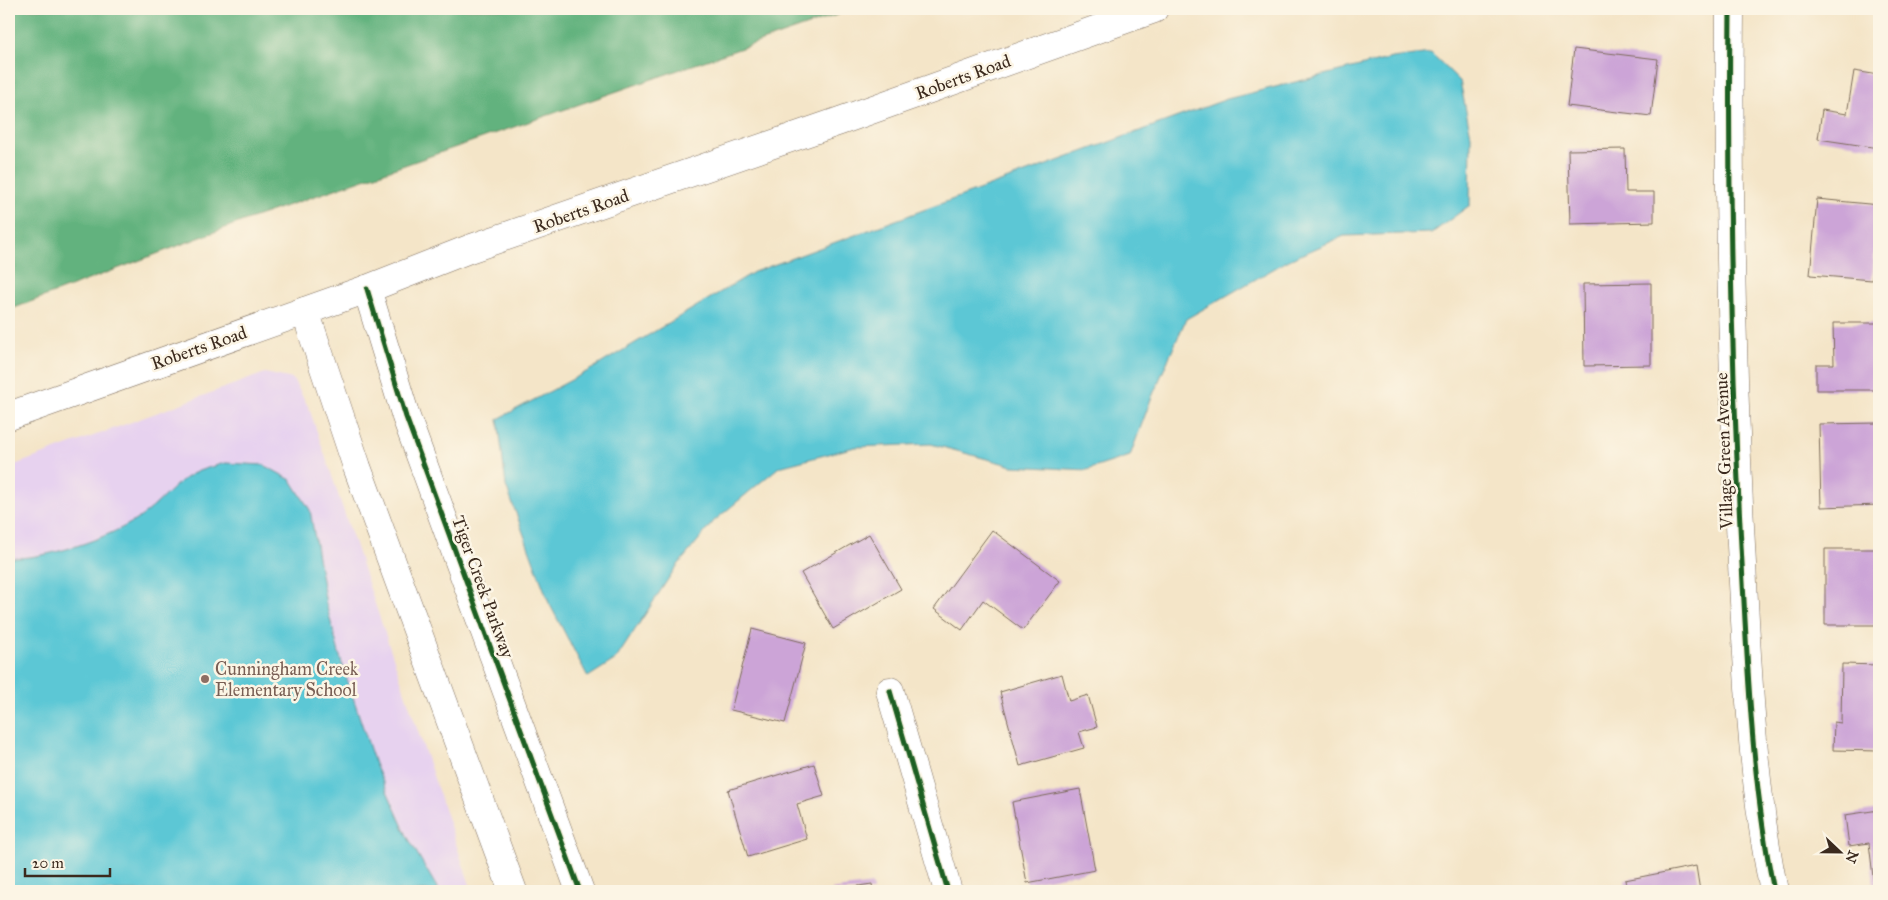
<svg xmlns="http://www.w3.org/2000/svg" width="1888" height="900" viewBox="0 0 1888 900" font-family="'IM FELL Great Primer',serif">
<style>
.built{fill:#e7d2ef}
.forest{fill:#62b27e;stroke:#4e6e4e}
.water{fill:#5cc7d5;stroke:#4c787a}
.building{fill:#cca4d7}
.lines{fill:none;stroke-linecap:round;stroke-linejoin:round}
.minor-casing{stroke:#7c6b5a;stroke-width:29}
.major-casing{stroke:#7c6b5a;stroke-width:29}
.minor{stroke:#fff;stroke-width:28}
.major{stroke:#fff;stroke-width:28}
.cycleway-casing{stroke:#fcf5e5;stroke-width:8}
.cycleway{stroke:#1b5e20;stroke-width:5}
.education-dot{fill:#8d6e63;stroke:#fcf5e5;stroke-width:2}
.labels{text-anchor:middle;stroke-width:5;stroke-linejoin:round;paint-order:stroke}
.street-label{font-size:18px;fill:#3b2a1e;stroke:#fcf5e5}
.education-label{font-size:18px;fill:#785e54;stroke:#fcf5e5;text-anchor:start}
</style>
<rect width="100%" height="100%" fill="#fcf5e5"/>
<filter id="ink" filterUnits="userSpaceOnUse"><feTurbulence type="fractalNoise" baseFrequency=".02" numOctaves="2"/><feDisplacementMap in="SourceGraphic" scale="10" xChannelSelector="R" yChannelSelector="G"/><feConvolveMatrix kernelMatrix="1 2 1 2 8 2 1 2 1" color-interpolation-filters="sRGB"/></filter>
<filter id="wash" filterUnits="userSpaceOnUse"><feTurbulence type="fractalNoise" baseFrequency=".0096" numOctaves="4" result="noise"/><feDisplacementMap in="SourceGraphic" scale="20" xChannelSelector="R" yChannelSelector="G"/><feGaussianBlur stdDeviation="1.12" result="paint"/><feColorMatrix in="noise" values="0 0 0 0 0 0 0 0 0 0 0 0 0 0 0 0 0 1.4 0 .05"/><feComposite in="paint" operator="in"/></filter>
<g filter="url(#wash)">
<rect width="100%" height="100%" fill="#f4e5c8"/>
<path class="built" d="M265,373L293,379L309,408L472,891H9V467Z"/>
<path class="forest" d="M9,9H854L246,220L9,310Z"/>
<path class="water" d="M1431,53L1460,81L1471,136L1470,205L1432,233L1344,236L1289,260L1186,319L1151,399L1130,456L1087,470L1013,466L931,444L855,447L779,467L714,521L674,570L616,659L588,677L549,603L506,486L498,419L590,370L754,272L1227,99L1392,58Z
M225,463L264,465L291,480L310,510L326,604L342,664L375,764L407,836L439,891H9V558C44,560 109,538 139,518C158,506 173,484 192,474C202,469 215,466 225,463Z"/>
<g id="blocks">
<path class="building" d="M1574,49L1658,59L1651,116L1567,106Z
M1854,71L1879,75V148L1818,139L1822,110L1847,114Z
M1625,149L1626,192H1654V222L1570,224L1568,150Z
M1817,199L1879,205L1872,280L1810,275Z
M1651,283V365L1584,366L1583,284Z
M1833,323H1879V390H1816V364H1834Z
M1879,423V505L1821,507L1819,424Z
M992,530L1060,581L1023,630L983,600L962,630L934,609Z
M869,534L901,589L833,629L801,573Z
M1825,549H1879V625H1825Z
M752,629L806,643L785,723L731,710Z
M1842,664L1879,665V751L1833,750L1834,722L1841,723Z
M1062,674L1069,701L1088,695L1097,727L1079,732L1084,748L1020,766L1000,692Z
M814,764L824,796L797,804L807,839L748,857L728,790Z
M1080,789L1095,870L1027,883L1012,802Z
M1879,810V884L1874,885L1869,843L1849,846L1845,815Z
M1696,866L1700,891H1627L1625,880Z
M872,884L873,891H831V890Z"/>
</g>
</g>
<g filter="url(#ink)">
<use href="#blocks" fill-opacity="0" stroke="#7c6b5a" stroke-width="1"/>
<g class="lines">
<g class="minor-casing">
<path id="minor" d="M1730,9C1728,194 1732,379 1742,564C1748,674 1752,784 1774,891
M367,289L406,417L580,891
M305,311L357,467L513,891
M890,691L948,891"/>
</g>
<g class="major-casing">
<path id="major" d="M9,416L367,289L469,249L840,121L1154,9"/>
</g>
<use href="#minor" class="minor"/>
<use href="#major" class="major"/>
<g class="cycleway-casing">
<path id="cycleway" d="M1730,9C1728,194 1732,379 1742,564C1748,674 1752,784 1774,891
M367,289L406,417L580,891
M890,691L948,891"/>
</g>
<use href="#cycleway" class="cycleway"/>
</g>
</g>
<circle class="education-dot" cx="205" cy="679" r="5"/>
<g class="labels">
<g class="street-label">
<text transform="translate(963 77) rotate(-20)" y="6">Roberts Road</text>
<text transform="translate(581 211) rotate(-19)" y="6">Roberts Road</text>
<text transform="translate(199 348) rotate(-19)" y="6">Roberts Road</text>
<text transform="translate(1724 451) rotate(-92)" y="6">Village Green Avenue</text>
<text transform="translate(483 587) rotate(70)" y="6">Tiger Creek Parkway</text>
</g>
<g class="education-label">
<text x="215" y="675">Cunningham Creek<tspan x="215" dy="21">Elementary School</tspan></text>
</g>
</g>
<rect width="1888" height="900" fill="none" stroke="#fcf5e5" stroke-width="30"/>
<g transform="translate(1840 852) rotate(112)" stroke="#fcf5e5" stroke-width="4" paint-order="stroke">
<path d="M0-4L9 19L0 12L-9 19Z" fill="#3b2a1e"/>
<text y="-8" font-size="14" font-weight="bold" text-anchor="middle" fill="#3b2a1e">N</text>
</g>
<path d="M25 868v8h85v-8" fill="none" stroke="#3b2a1e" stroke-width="2.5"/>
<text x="32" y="868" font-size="15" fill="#3b2a1e" stroke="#fcf5e5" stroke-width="4" paint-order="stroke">20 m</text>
</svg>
